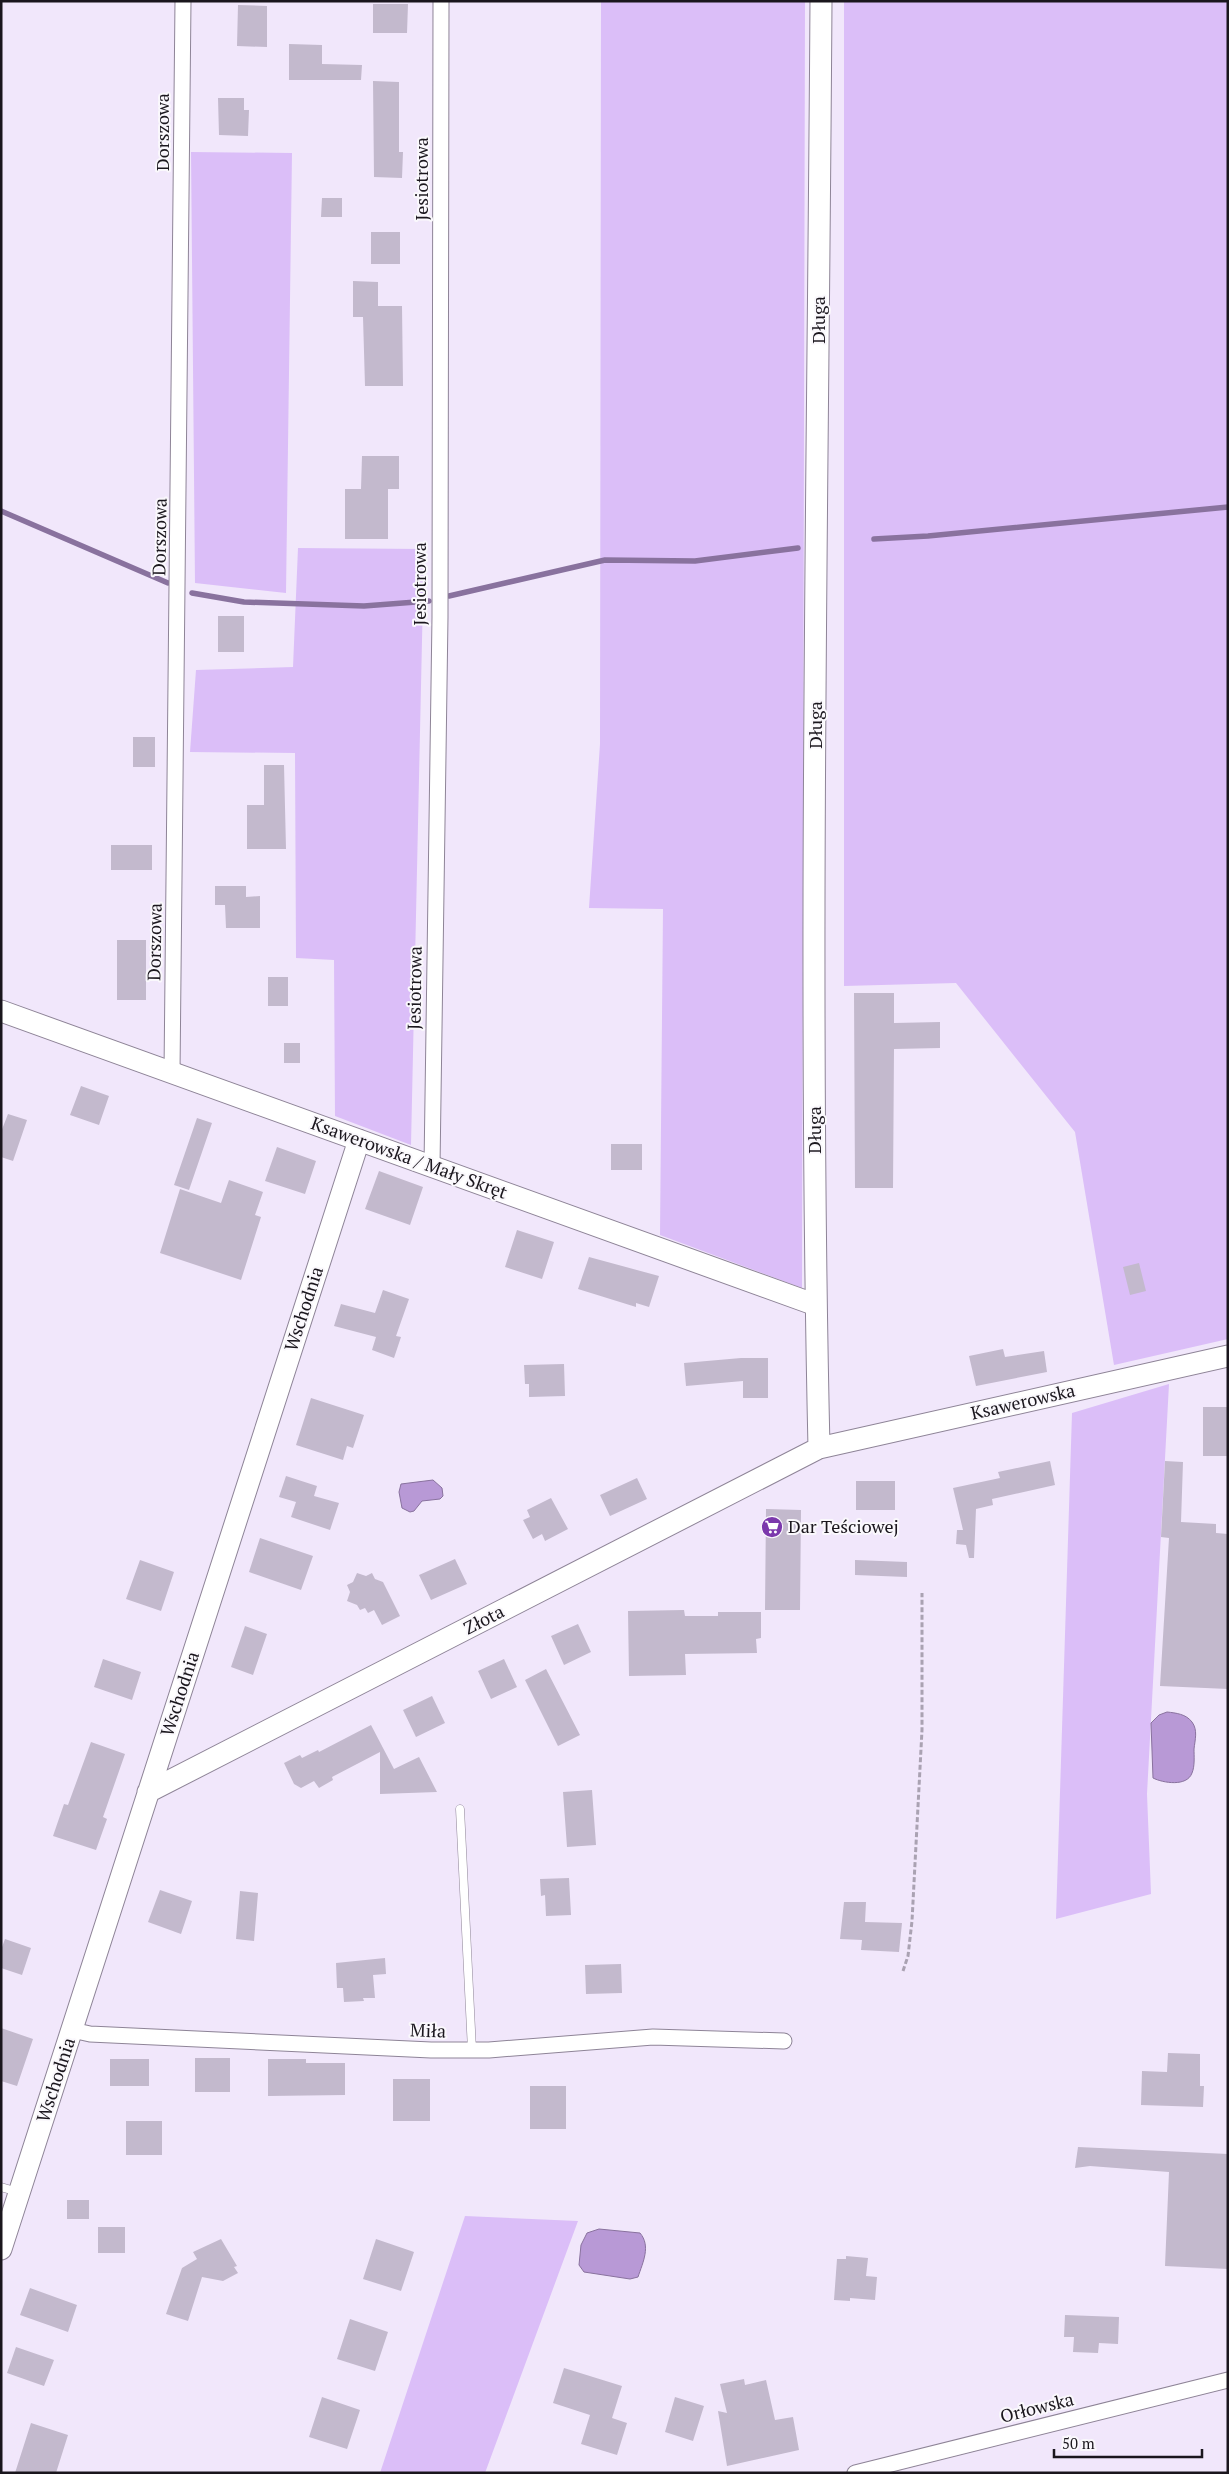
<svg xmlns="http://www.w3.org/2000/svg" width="1229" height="2474" viewBox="0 0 1229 2474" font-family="'PT Serif',serif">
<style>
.green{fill:#dbbef8}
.water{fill:#b899d6;stroke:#89729e}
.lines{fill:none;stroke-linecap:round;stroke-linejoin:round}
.stream{stroke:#89729e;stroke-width:5.5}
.building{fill:#c3b9cd}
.lane-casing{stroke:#8e8497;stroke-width:9}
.street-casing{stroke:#8e8497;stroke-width:17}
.secondary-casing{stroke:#8e8497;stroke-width:23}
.path{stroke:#aaa2b2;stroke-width:3;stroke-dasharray:5 2.5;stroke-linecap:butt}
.lane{stroke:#fff;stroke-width:8}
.street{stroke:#fff;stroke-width:15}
.secondary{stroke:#fff;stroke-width:21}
.labels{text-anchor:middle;stroke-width:4;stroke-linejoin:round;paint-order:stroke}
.street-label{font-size:18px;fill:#1a161d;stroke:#faf8fc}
.poi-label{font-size:18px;fill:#1a161d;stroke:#faf8fc;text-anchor:start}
</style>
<rect width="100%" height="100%" fill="#f1e7fb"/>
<path class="green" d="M601,1H805L802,1288L660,1235L663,909L589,908L600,744Z
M844,1H1228V1339L1114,1365L1075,1132L956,983L844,986Z
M191,152L292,153L286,593L195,583Z
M298,548L424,549L411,1145L335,1116L334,960L296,958L295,753L190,752L196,670L293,667Z
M1169,1384L1147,1794L1151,1894L1056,1919L1072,1413Z
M465,2216L578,2221L485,2473H380Z"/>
<path class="water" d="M433,1480L442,1488L443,1496L440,1499L422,1501L414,1511L410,1512L402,1508L399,1492L401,1484Z
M1167,1712C1176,1713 1186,1714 1192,1722C1198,1730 1195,1740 1194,1749C1194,1756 1195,1766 1192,1773C1187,1787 1163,1783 1153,1778L1151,1723L1159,1715Z
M599,2229L640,2233C651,2246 643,2262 638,2277L630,2279L584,2272L579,2265L581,2245L587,2233Z"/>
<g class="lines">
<path class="stream" d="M1,511L168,583
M874,539L928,536L1228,507
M192,593L244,602L364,606L429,601
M449,596L605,560L695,561L798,548"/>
</g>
<path class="building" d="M373,4H408L407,33H373Z
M238,5L267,6V47L237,46Z
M289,44L322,45V64L362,65L361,80H289Z
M373,81L399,82V152H403L402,178L374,177Z
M218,98H244V110H249L248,136L219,135Z
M322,198H342V217H321Z
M371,232H400V264H371Z
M353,281L378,282V306H402L403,386H365L363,317H353Z
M362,456H399V489H388V539H345V489H361Z
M218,616H244V652H218Z
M133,737H155V767H133Z
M264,765H284L286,849H247V805H264Z
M111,845H152V870H111Z
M215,886H246V897L260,896V928H226L225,905H215Z
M117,940H146V1000H117Z
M268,977H288V1006H268Z
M854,993H894V1023L940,1022V1048L894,1049L893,1188H855Z
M284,1043H300V1063H284Z
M81,1086L109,1096L99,1125L70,1115Z
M8,1114L27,1120L13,1161L1,1157V1132Z
M197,1118L212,1123L189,1190L174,1185Z
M611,1144H642V1170H611Z
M277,1147L316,1161L305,1194L265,1181Z
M379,1171L423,1187L410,1225L365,1209Z
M229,1180L263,1192L255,1215L261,1217L241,1280L160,1253L180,1189L221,1203Z
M517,1230L554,1242L542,1279L505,1267Z
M589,1257L659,1276L649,1307L636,1303V1307L578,1289Z
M1139,1263L1146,1291L1130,1295L1123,1267Z
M383,1290L409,1299L396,1336L401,1337L394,1358L372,1350L376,1337L334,1326L341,1304L375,1313Z
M1003,1349L1005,1357L1044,1351L1047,1372L976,1386L969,1356Z
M741,1358H768V1398H743V1381L686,1386L684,1363Z
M564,1364L565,1396L529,1397V1384H525L524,1365Z
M311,1398L364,1415L353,1448L347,1446L343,1460L296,1445Z
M1203,1407H1228V1456H1203Z
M1050,1461L1055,1485L992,1499L993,1505L976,1509L974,1558H969L966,1545L956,1544L957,1530H963L953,1488L1000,1478L998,1472Z
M1165,1461L1183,1462L1181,1522L1216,1524V1533L1228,1534V1689L1160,1686L1169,1538L1161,1537Z
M286,1476L317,1486L314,1496L339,1503L330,1530L291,1517L296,1502L279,1497Z
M637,1478L647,1499L610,1516L600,1495Z
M856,1481H895V1510H856Z
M551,1498L568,1529L545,1541L542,1534L533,1539L523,1520L530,1517L527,1510Z
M766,1509L801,1510L800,1610H765Z
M260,1538L313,1556L301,1590L249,1572Z
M455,1559L467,1584L431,1600L419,1575Z
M140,1560L174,1572L161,1611L126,1599Z
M855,1560L907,1562V1577L855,1575Z
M357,1573L366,1576L372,1573L375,1579L383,1582L400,1616L382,1625L374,1610L368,1613L365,1608L360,1610L357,1605L347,1601L350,1592L347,1585L353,1582Z
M684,1610L685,1616H718V1612H761V1638L756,1639L757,1653L685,1654L686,1675L629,1676L628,1611Z
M578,1624L591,1652L564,1665L551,1636Z
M245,1626L267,1634L253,1675L231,1667Z
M103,1659L141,1672L132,1700L94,1687Z
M504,1659L517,1687L491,1699L478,1671Z
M546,1669L580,1735L558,1746L525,1680Z
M432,1696L445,1723L416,1737L403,1710Z
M371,1725L394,1769L419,1757L437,1792L380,1794V1752L332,1777L333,1780L319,1788L314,1781L301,1788L294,1784L284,1763L300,1755L302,1758L318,1750L319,1752Z
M91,1742L125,1754L103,1817L107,1819L96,1850L53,1836L64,1804L68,1805Z
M592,1790L596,1845L567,1847L563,1792Z
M569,1878L571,1915L546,1916L545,1895L541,1896L540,1879Z
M160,1890L192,1901L181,1934L148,1922Z
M240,1891L258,1893L254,1941L236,1939Z
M844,1902H866L865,1922L902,1923L899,1952L861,1950L862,1940L840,1939Z
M5,1939L31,1948L22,1975L1,1968V1950Z
M385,1958L386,1974L373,1975L375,1998H363L364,2001L344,2002L343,1988H337L336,1963Z
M621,1964L622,1993L586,1994L585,1965Z
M1,2028L33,2039L17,2086L1,2081Z
M1168,2053L1200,2054V2086H1204L1203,2107L1141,2105L1142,2071L1167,2072Z
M195,2058H230V2092H195Z
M110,2059H149V2086H110Z
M268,2059H306V2063H345V2095L268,2096Z
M393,2079H430V2121H393Z
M530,2086H566V2129H530Z
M126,2121H162V2155H126Z
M1078,2147L1228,2154V2269L1165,2266L1169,2172L1090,2166L1075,2168Z
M67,2200H89V2219H67Z
M98,2227H125V2253H98Z
M221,2239L237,2266L234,2267L238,2273L223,2281L202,2277L188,2321L166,2314L182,2268L197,2259L193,2252Z
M376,2239L414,2252L401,2291L363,2279Z
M846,2256L868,2258L866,2276L877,2277L875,2300L850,2298V2301L834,2300L837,2259H846Z
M30,2288L77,2305L68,2332L20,2315Z
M1065,2315L1119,2317L1118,2344L1099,2343L1098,2353L1073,2352L1074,2337H1064Z
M350,2319L388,2332L375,2371L337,2359Z
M16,2347L54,2360L44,2386L7,2373Z
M564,2368L622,2386L612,2418L627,2423L617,2455L581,2444L590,2415L553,2403Z
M744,2379L745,2385L766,2380L775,2420L793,2417L799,2450L727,2466L718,2411L727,2413L720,2384Z
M322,2397L360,2410L347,2449L309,2437Z
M675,2397L704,2406L693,2441L665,2432Z
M31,2423L68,2435L56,2473H15Z"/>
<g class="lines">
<g class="lane-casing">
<path id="lane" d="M460,1809L472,2050
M1,2187L18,2192"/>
</g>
<g class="street-casing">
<path id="street" d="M172,1073L183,1
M432,1166L440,617L441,1
M72,2030L90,2034L431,2050H489L653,2037L784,2041
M855,2473L1228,2380"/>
</g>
<g class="secondary-casing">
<path id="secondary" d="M1,1011L816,1305
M819,1448C808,966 818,483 821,1
M148,1792L819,1448L1228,1356
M1,2249L359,1140"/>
</g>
<path class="path" d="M903,1971L908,1956L912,1921L922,1730V1593"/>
<use href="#lane" class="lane"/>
<use href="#street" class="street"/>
<use href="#secondary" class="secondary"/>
</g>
<defs>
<g id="supermarket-disc" transform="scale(1.125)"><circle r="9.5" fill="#7b38ac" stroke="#faf8fc"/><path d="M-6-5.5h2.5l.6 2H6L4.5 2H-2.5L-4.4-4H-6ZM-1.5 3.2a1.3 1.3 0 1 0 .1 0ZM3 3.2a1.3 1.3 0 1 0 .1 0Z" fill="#fff"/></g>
</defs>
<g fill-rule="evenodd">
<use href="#supermarket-disc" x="772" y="1527"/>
</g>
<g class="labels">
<g class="street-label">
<text transform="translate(163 132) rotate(-90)" y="6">Dorszowa</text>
<text transform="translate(422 179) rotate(-90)" y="6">Jesiotrowa</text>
<text transform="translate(819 320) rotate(-90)" y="6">Długa</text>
<text transform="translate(160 537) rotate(-89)" y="6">Dorszowa</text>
<text transform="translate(420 584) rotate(-90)" y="6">Jesiotrowa</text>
<text transform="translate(816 725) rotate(-90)" y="6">Długa</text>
<text transform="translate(155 942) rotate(-89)" y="6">Dorszowa</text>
<text transform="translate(415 988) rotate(-89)" y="6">Jesiotrowa</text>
<text transform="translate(815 1130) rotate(-90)" y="6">Długa</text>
<text transform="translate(409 1158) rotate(20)" y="6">Ksawerowska / Mały Skręt</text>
<text transform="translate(304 1309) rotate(-72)" y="6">Wschodnia</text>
<text transform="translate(1023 1402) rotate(-13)" y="6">Ksawerowska</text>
<text transform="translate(484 1620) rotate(-27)" y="6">Złota</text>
<text transform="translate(180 1694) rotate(-72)" y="6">Wschodnia</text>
<text transform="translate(428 2031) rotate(2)" y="6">Miła</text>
<text transform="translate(56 2080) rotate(-72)" y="6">Wschodnia</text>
<text transform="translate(1037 2408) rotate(-14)" y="6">Orłowska</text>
</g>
<g class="poi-label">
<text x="788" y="1533">Dar Teściowej</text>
</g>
</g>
<rect width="1229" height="2474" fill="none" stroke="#1a161d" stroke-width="5"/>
<path d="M1054 2449v8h148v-8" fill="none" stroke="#1a161d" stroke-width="2.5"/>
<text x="1062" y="2449" font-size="15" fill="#1a161d" stroke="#faf8fc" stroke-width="4" paint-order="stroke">50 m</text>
</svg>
